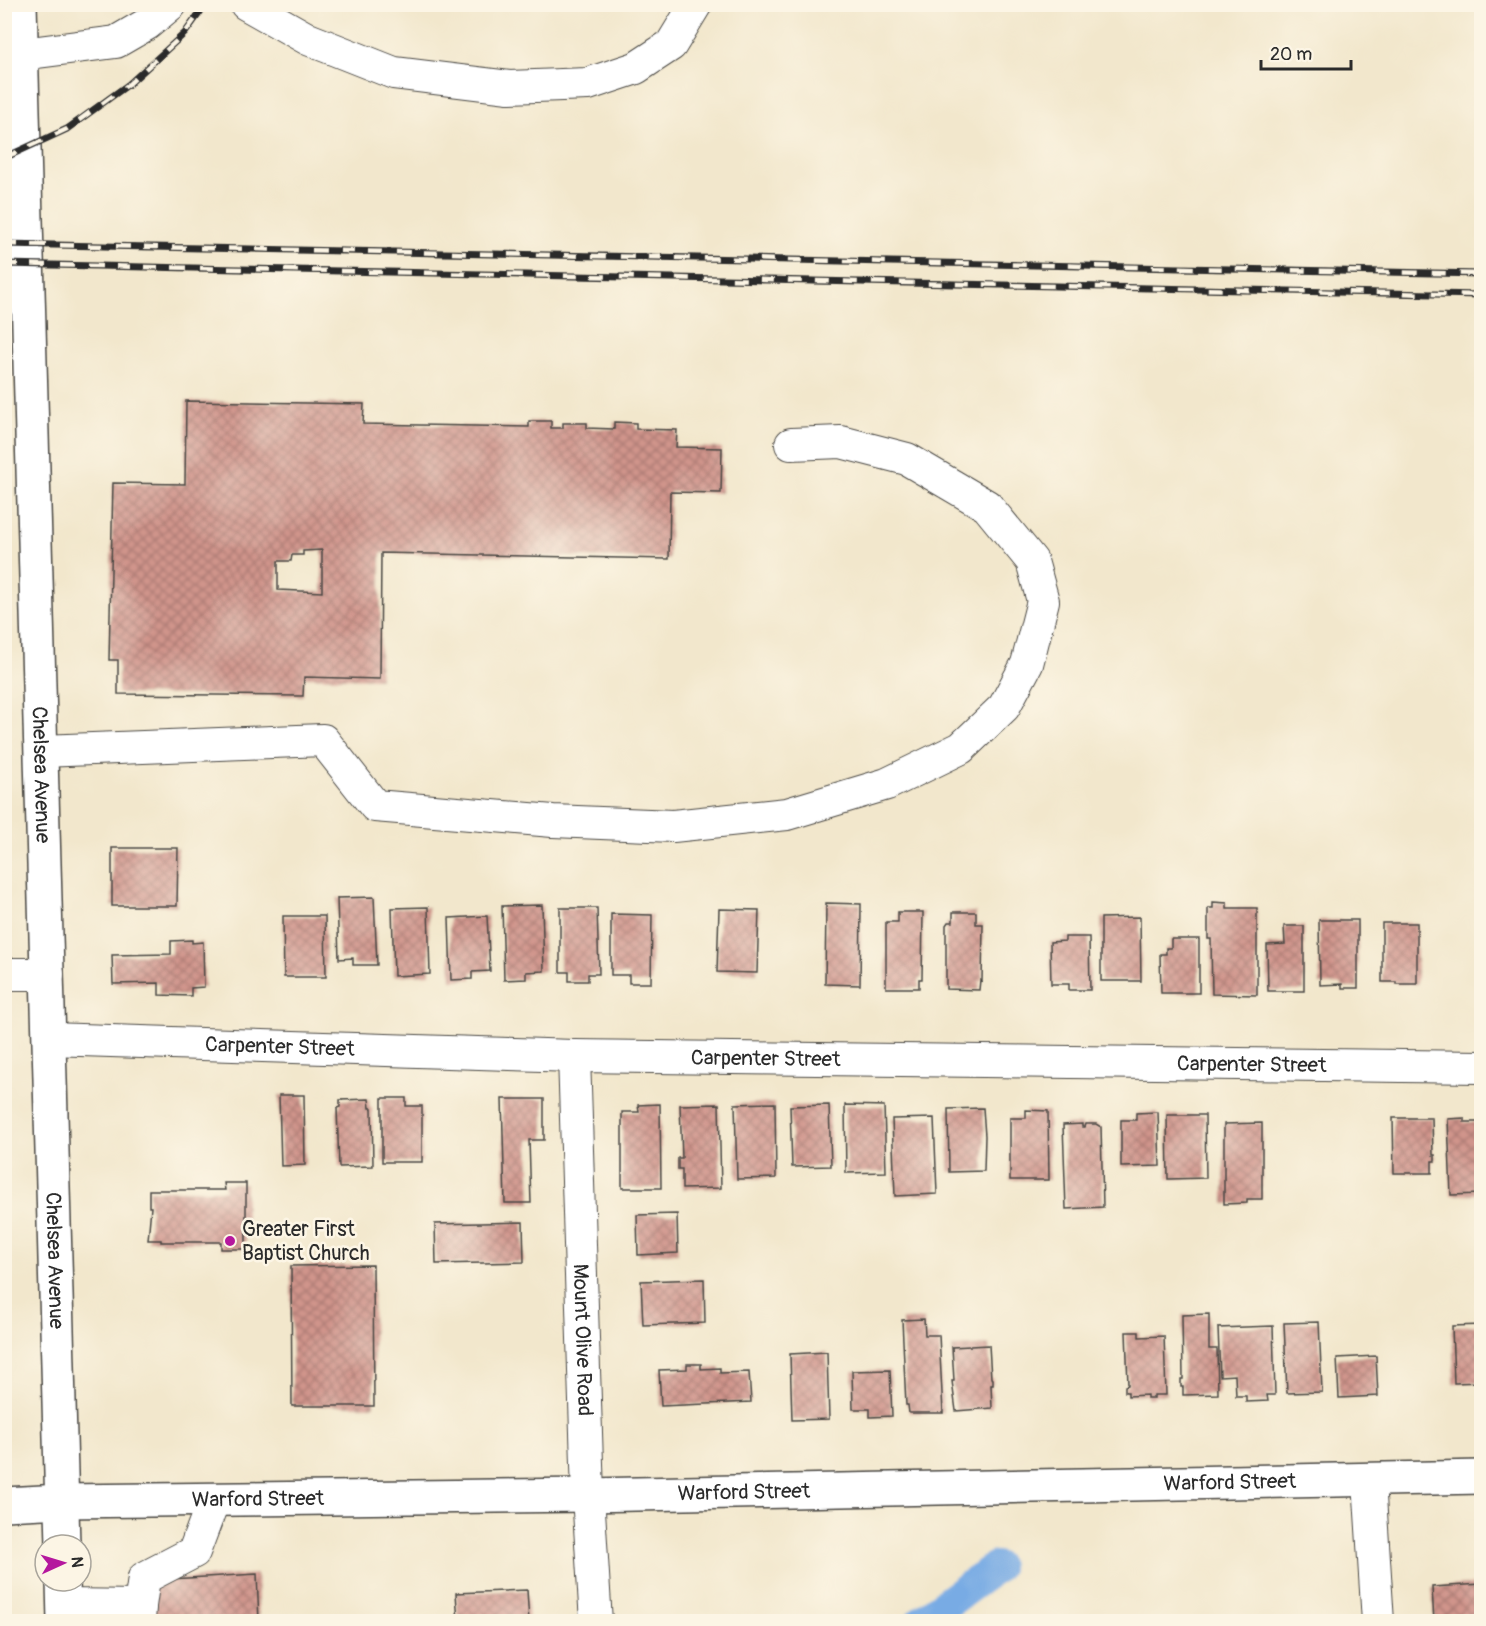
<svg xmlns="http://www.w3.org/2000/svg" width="1486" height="1626" viewBox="0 0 1486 1626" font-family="Pangolin,sans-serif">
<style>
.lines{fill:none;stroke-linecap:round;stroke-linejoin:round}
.canal{stroke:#78abe4;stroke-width:32}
.building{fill:url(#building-cross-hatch);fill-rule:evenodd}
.minor-casing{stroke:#494743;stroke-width:34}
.major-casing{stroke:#494743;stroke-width:36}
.minor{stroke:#fff;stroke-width:32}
.major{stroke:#fff;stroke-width:33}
.rail-casing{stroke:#2b2b2b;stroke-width:7}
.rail{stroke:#fcf5e5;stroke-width:4.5;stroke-dasharray:14;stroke-linecap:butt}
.poi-dot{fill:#b5179e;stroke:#fcf5e5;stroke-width:2}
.labels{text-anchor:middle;stroke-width:5;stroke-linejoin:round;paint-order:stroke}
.street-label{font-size:21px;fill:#2b2b2b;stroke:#fcf5e5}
.poi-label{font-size:21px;fill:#2b2b2b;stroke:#fcf5e5;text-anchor:start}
</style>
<defs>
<pattern id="building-cross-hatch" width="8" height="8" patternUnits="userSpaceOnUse" patternTransform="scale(1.5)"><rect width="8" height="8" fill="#d0948b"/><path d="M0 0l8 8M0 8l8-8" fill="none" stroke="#a97972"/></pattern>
</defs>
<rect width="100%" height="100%" fill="#fcf5e5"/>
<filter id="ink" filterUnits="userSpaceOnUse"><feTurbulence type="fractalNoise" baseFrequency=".0167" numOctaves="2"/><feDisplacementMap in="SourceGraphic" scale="12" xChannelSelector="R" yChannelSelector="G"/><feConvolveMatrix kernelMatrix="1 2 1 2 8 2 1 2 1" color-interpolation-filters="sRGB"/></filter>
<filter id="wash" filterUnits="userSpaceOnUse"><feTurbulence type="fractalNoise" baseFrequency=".008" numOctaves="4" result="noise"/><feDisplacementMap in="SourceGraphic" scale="24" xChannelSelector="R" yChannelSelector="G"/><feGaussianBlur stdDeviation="1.35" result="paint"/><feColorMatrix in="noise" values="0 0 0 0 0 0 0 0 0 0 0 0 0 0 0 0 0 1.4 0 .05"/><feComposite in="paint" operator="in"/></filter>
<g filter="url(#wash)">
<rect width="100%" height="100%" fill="#f2e7cc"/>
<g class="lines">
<path class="canal" d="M921,1622L996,1567"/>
</g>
<g id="blocks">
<path class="building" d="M186,401L364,404L363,424L529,427V421H551V428H563V423H587V428L614,429V422L636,423V429L677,430L676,447L722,448L721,493L670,492L669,559L381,553L380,679L304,677L303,696L118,694V660H109L113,483L185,484ZM322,550V592L278,590V561H291L292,555H303V551Z
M112,848H178L177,906H112Z
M374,897L377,965H353V958L339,959L337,898Z
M1213,902L1227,903V908H1257V995L1212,994L1211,939H1208V908H1213Z
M826,903L861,904L860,985L825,984Z
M542,905L544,971L526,972V979L504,980L502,906Z
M428,907L430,974L394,976L392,908Z
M560,908H597L599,974H588V981H569V972H560Z
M719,909L759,910L757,973L717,972Z
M898,912H923L922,979H919V988H886V922H898Z
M953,912H976V924H983L982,981L980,980L979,990L946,989V925L948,922H953Z
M611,914L652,915L651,983H629V975H611Z
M283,916H325L326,977H284Z
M487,916L490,971L472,972V979L451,980L449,918Z
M1140,917L1141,981H1101V918Z
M1319,920H1358V988H1342V984L1320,985Z
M1382,923H1417V984H1396V982H1382Z
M1284,926H1304V991H1268L1267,945L1285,944Z
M1065,937H1089L1090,990H1069V984H1051L1050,942L1065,941Z
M1171,939H1199V993H1161L1160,954H1166V948H1171Z
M192,940V943L203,942L204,987L191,988V996L159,995V983L113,984L112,955L171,954V941Z
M279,1095H304L305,1165L281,1166Z
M382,1098H406V1106H422V1162H382Z
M369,1099L370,1108H372L373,1166L339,1167L337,1108L340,1107V1100Z
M502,1099H544V1140H529L531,1203H505Z
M775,1103L776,1178L737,1179L735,1104Z
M660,1104L661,1188H622V1112H639L638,1105Z
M719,1104L721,1188L682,1189V1169H678V1158H682L680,1105Z
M829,1105L831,1166L792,1167L790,1106Z
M845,1105L884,1106L886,1172L846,1173Z
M983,1108L985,1136L984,1171L949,1172L948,1109Z
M1026,1110L1048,1111L1049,1180H1010V1118H1026Z
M1158,1112L1160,1166L1121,1167V1120H1136V1113Z
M1167,1115H1205L1206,1178L1168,1179Z
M934,1118L937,1194L895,1196L892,1119Z
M1393,1118H1432L1433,1155H1435V1161H1432V1173H1394Z
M1464,1118V1122H1482V1194L1451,1195L1448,1119Z
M1262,1123V1199H1247V1203L1224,1204V1124Z
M1082,1124V1127H1085L1086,1124H1096L1101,1127L1103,1207L1066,1209L1063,1125Z
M224,1183H246V1249H221V1242H161V1240H148L151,1207H149V1190H225Z
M677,1214L678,1253L638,1255L637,1215Z
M523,1222L524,1262L436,1264L435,1224Z
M373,1265L374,1406H292L291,1266Z
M704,1279L705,1323L643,1325L641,1281Z
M1209,1314V1349H1217L1218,1394L1183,1395V1387H1181V1379H1183L1182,1315Z
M924,1319L925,1335H939L943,1413H909L908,1405H906L902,1320Z
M1319,1322L1322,1392L1287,1393L1284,1323Z
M1482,1325V1382L1454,1383L1452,1326Z
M1273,1326L1275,1395H1267L1268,1401L1246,1402V1396H1236L1235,1375L1220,1376L1218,1328Z
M1126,1332H1139V1337L1164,1336L1166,1395H1154V1398H1147V1395L1128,1396V1392H1125V1386L1128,1385Z
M989,1345L991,1378L993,1379V1385H991L992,1408L956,1411L952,1381H954L952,1347Z
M827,1352L829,1419L792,1420L790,1354Z
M1376,1356L1378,1396L1339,1398L1337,1358Z
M687,1364H701V1369L720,1368V1373L749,1372L751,1402L661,1406L659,1370L687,1369Z
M890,1370L892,1416L870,1417V1409H853L852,1371Z
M257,1574L259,1622H155L153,1580Z
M1482,1584V1622H1434L1432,1587Z
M527,1590L529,1622H458L456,1593Z"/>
</g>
</g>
<g filter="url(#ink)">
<use href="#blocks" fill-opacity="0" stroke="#494743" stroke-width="1.5"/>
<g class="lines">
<g class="minor-casing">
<g id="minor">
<path d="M246,4L308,39L394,73L509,87L588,84L636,68L671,45L696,4"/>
<path d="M22,54L116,42L147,24L171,4"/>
<path d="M42,751L323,740L375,806L553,821L673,826L787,814L887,784L961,748L1004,707L1027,664L1043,601L1032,561L987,506L907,459L841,442L791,444"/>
<path d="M4,974H48"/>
<path id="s1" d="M50,1039L574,1056L1482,1067"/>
<path id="s2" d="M574,1056L588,1495L596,1622"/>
<path d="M1369,1481L1378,1622"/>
<path d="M64,1605L140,1606L139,1622"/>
<path d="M140,1606L144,1578L194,1552L214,1499"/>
</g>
</g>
<g class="major-casing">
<g id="major">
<path id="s3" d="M20,4L63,1545"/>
<path id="s4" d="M4,1504L62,1501L588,1495L1482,1477"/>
<path d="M63,1581L64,1622"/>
</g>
</g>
<use href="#minor" class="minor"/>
<use href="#major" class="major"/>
<g class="rail-casing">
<path id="rail" d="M4,158L67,129L129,84L185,33L206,4
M4,244L1482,274
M4,264L1482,295"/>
</g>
<use href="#rail" class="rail"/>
</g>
</g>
<circle class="poi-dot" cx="230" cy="1241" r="6"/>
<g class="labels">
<g class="street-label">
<text dy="7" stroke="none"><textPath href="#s3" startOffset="771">Chelsea Avenue</textPath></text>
<text dy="7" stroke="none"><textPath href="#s1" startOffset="230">Carpenter Street</textPath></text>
<text dy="7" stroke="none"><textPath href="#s1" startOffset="716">Carpenter Street</textPath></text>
<text dy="7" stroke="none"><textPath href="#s1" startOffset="1202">Carpenter Street</textPath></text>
<text dy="7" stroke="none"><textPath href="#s3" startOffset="1257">Chelsea Avenue</textPath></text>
<text dy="7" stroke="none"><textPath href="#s2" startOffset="284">Mount Olive Road</textPath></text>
<text dy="7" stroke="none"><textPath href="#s4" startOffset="1226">Warford Street</textPath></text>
<text dy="7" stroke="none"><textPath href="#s4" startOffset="740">Warford Street</textPath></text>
<text dy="7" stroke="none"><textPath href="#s4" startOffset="254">Warford Street</textPath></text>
</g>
<g class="poi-label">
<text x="242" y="1236">Greater First<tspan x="242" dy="24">Baptist Church</tspan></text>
</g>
</g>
<rect width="1486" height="1626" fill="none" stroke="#fcf5e5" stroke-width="24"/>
<g transform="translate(63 1563) rotate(86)"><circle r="28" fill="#fcf5e5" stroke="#a8a49b" stroke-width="1.5"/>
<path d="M0-4.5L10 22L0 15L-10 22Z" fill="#b5179e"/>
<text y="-9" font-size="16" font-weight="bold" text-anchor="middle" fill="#2b2b2b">N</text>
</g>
<path d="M1261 60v9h90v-9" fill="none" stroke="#2b2b2b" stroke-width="3"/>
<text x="1270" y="60" font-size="18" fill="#2b2b2b" stroke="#fcf5e5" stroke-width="4.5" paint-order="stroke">20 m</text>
</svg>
